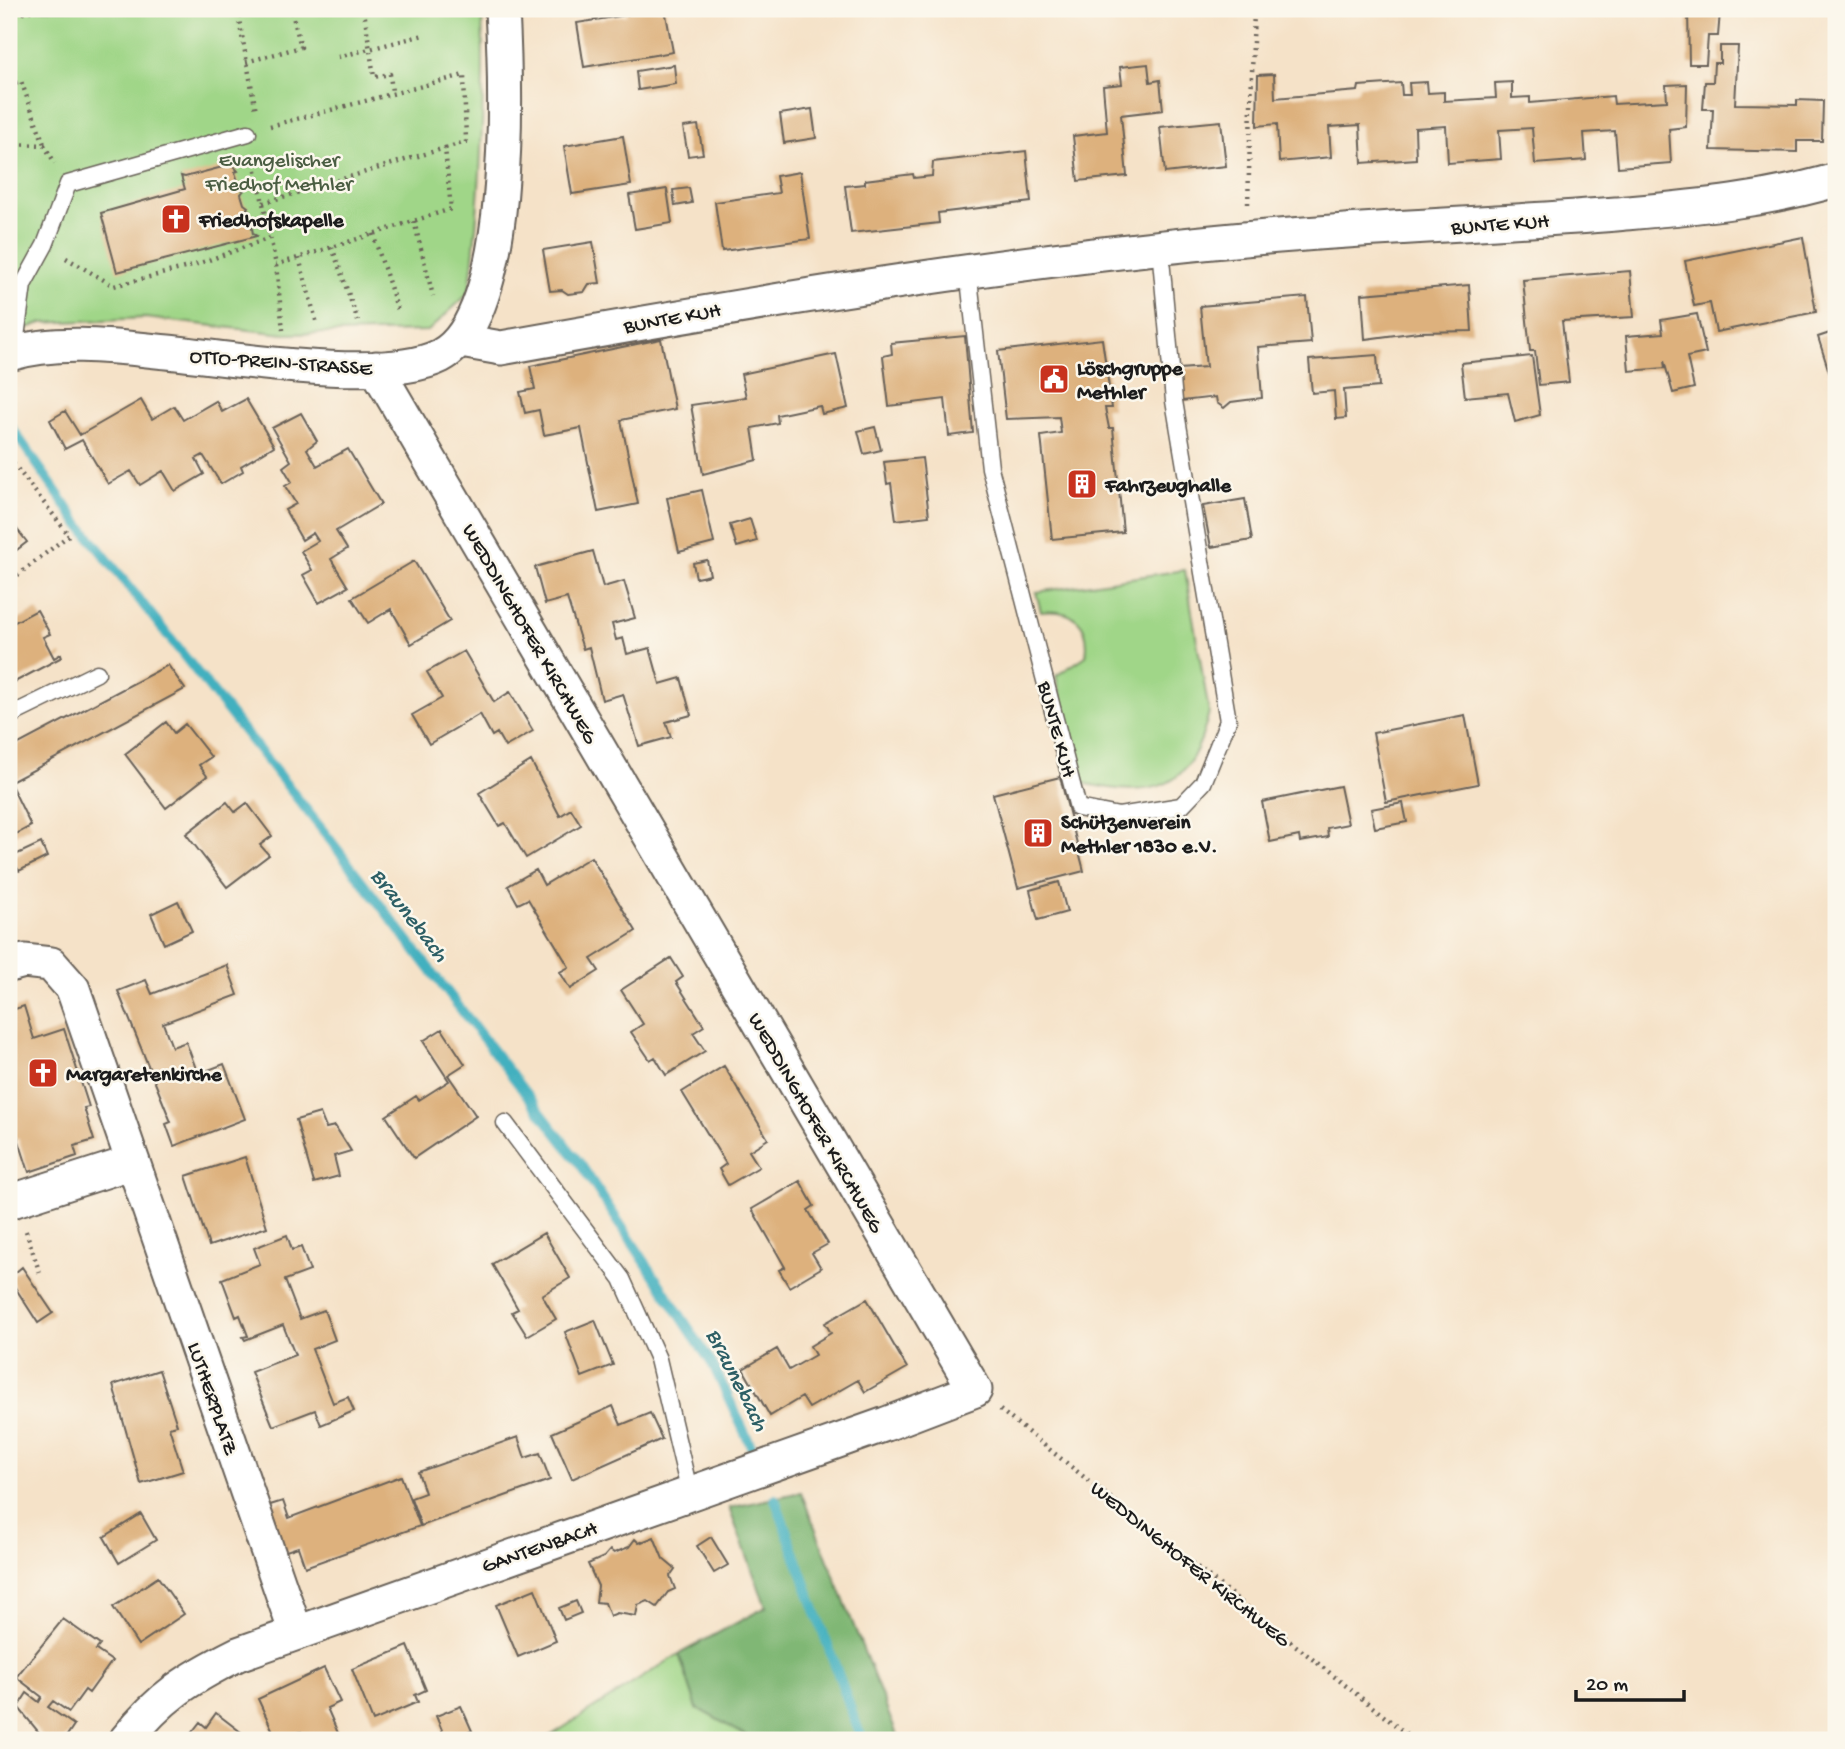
<svg xmlns="http://www.w3.org/2000/svg" width="1845" height="1749" viewBox="0 0 1845 1749" font-family="'Gochi Hand',sans-serif">
<style>
.green{fill:#a0d688;stroke:#5e7952;stroke-width:2}
.forest{fill:#80b774;stroke:#4e6a48;stroke-width:2}
.lines{fill:none;stroke-linecap:round;stroke-linejoin:round}
.stream{stroke:#42b0bf;stroke-width:10}
.building{fill:#ddb17d}
.lane-casing{stroke:#686158;stroke-width:19}
.street-casing{stroke:#686158;stroke-width:37}
.path{stroke:#686158;stroke-width:4.5;stroke-dasharray:2 5;stroke-linecap:butt}
.lane{stroke:#fff;stroke-width:16}
.street{stroke:#fff;stroke-width:33}
.labels{text-anchor:middle;stroke-width:5;stroke-linejoin:round;paint-order:stroke}
.park-label{font-size:21px;fill:#4a5d42;stroke:#fbf7ec}
.poi-label{font-size:21px;font-weight:bold;fill:#1c1c1c;stroke:#fbf7ec;text-anchor:start}
.street-label{font-size:21px;fill:#1c1c1c;stroke:#fbf7ec}
.water-label{font-size:23px;font-style:italic;fill:#2d5f65;stroke:#fbf7ec}
</style>
<rect width="100%" height="100%" fill="#fbf7ec"/>
<filter id="ink" filterUnits="userSpaceOnUse"><feTurbulence type="fractalNoise" baseFrequency=".0143" numOctaves="2"/><feDisplacementMap in="SourceGraphic" scale="14" xChannelSelector="R" yChannelSelector="G"/><feConvolveMatrix kernelMatrix="1 2 1 2 8 2 1 2 1" color-interpolation-filters="sRGB"/></filter>
<filter id="wash" filterUnits="userSpaceOnUse"><feTurbulence type="fractalNoise" baseFrequency=".00686" numOctaves="4" result="noise"/><feDisplacementMap in="SourceGraphic" scale="28" xChannelSelector="R" yChannelSelector="G"/><feGaussianBlur stdDeviation="1.57" result="paint"/><feColorMatrix in="noise" values="0 0 0 0 0 0 0 0 0 0 0 0 0 0 0 0 0 1.4 0 .05"/><feComposite in="paint" operator="in"/></filter>
<g filter="url(#wash)">
<rect width="100%" height="100%" fill="#f5e2c8"/>
<path class="green" d="M9,9H482C485,104 481,198 469,293L428,331L284,334L145,318L42,323L9,334Z
M1185,570L1209,712C1191,791 1156,799 1082,783L1056,676L1086,656C1091,623 1074,609 1041,612L1036,592Z
M679,1654L697,1708L754,1740H544Z"/>
<path class="forest" d="M801,1492L899,1740H754L697,1708L679,1654L766,1607L729,1508Z"/>
<g class="lines">
<path class="stream" d="M9,424L76,520L324,832L581,1165L713,1365L752,1448
M775,1499L862,1740"/>
</g>
<g id="blocks">
<path class="building" d="M665,9L673,52L584,67L577,23L627,15L626,10L632,9Z
M1688,10L1720,12L1718,36H1708L1706,64H1689Z
M1720,46H1738L1735,104L1797,105V100L1823,101L1822,141H1797V152L1711,150L1713,109H1703L1705,82H1713L1714,63H1720Z
M1148,64L1150,82L1160,80L1163,110L1121,115L1127,176L1078,181L1073,136L1107,132L1103,86L1122,84L1120,67Z
M674,65L676,84L638,90L636,71Z
M1274,74L1275,98L1358,91L1359,86L1401,83L1402,95H1410L1409,83L1427,82L1428,93L1444,92V101L1496,98L1495,83L1512,82V98L1530,97V103L1613,96L1614,104L1667,101L1666,85L1687,84L1686,127L1669,129L1671,163L1618,167L1615,131L1584,133L1586,160L1535,164L1532,128L1499,130L1501,159L1448,163L1446,126L1415,128L1416,159L1362,163L1360,125L1329,127L1331,157L1279,162L1277,124L1257,126L1258,75Z
M812,109L816,138L784,143L780,114Z
M1221,121L1226,166L1165,173L1160,127Z
M698,125L703,154L688,156L683,127Z
M623,136L631,185L572,194L564,146Z
M1026,151L1031,202L938,213L939,223L851,233L845,186L865,184V180L913,174L914,178L932,176L933,162Z
M229,159L235,160L232,164L238,171L235,172L239,185L243,187L240,188L244,190L241,194L244,204L248,207L246,210H249L253,234L257,236L117,272L101,213L185,189L181,176L185,177L230,165Z
M800,172L810,239L722,251L715,202L779,193L776,176Z
M689,188L692,203L675,206L673,190Z
M667,189L672,223L635,229L629,195Z
M1803,237L1816,312L1716,332L1710,303L1694,306L1685,261Z
M593,242L600,283L589,284L584,292L568,294L562,290L550,291L543,250Z
M1630,271L1634,317L1562,321L1569,382L1539,385L1535,351H1530L1523,280Z
M1469,285L1472,331L1418,332L1365,339L1362,294Z
M1307,297L1311,343L1258,347L1262,398L1231,402L1224,408L1217,403L1216,397L1182,401L1179,369L1206,367L1200,306Z
M1697,314L1706,353L1687,357L1694,388L1673,393L1664,361L1665,368L1629,371L1626,336L1663,333L1661,320Z
M1836,331V369L1829,372L1818,337Z
M965,336L973,433L949,436L945,399L889,406L883,356L892,354L891,343Z
M661,339L675,409L621,420L638,504L598,512L581,428L544,435L539,410L525,413L520,392L535,389L530,366Z
M1102,339L1112,408H1105L1109,428H1113L1123,532L1052,539L1041,436L1061,433L1059,417L1006,419L998,351Z
M836,354L848,408L822,414L820,406L777,415L778,423L752,428L757,460L703,474L691,405L746,397L741,374Z
M1377,355L1379,387L1344,390L1346,418L1336,419L1334,391L1312,393L1309,360Z
M1532,356L1540,415L1515,422L1508,393L1465,397L1461,363Z
M246,399L274,446L241,466L243,471L221,484L203,455L196,459L204,474L175,491L163,471L140,485L131,471L108,484L82,440L65,449L50,420L65,411L80,435L141,400L152,419L174,406L183,420L216,401L222,412Z
M301,413L317,441L307,449L317,466L348,449L381,504L336,531L347,549L331,559L348,587L319,603L303,575L312,570L301,551L318,541L313,533L302,540L285,510L296,504L285,486L292,482L283,467L291,461L272,428Z
M875,427L881,450L864,454L858,431Z
M922,458L929,516L896,520L891,483L887,484L884,462Z
M702,490L714,543L679,552L667,498Z
M1245,499L1252,540L1211,547L1203,506Z
M9,519L27,542L9,556Z
M750,519L757,541L737,547L730,525Z
M593,551L603,587L624,581L635,618L612,624L616,640L623,638L627,654L650,648L660,684L681,678L691,715L666,722L671,737L639,746L623,694L602,700L589,647L583,649L567,598L545,604L535,567Z
M707,560L710,575L696,578L693,563Z
M414,561L450,621L411,644L391,609L368,623L352,598Z
M37,610L50,634L43,637L54,658L61,654L62,657L9,685V625Z
M464,651L494,702L510,692L533,731L505,747L497,733L492,736L480,714L429,744L412,715L442,698L427,672Z
M168,665L185,689L9,783V749Z
M1465,715L1478,784L1386,802L1373,733Z
M166,722L174,733L185,724L211,757L199,765L207,776L166,808L125,754Z
M531,761L560,816L571,809L581,825L526,858L505,823L499,826L479,793Z
M1060,777L1084,871L1018,888L993,794Z
M11,785L31,826L9,838V786Z
M1340,786L1348,824L1327,828L1328,837L1300,842L1299,836L1270,842L1262,802Z
M227,802L235,812L247,803L272,836L260,845L269,855L227,887L186,834Z
M1403,803L1407,822L1375,828L1371,809Z
M41,843L47,857L19,871L11,857Z
M591,857L636,931L591,959L599,971L570,989L560,972L569,967L528,899L518,904L508,886L536,870L544,885Z
M1059,882L1067,912L1038,920L1030,890Z
M178,901L192,931L164,944L151,914Z
M671,958L683,977L676,982L704,1026L693,1033L705,1051L666,1075L655,1057L650,1060L631,1032L643,1024L621,990Z
M227,965L238,995L163,1023L172,1047L186,1042L198,1074L224,1064L245,1119L174,1146L166,1124L171,1122L118,991L146,980L152,994Z
M24,1006L34,1039L64,1029L89,1107L84,1108L94,1140L74,1146L77,1156L29,1172L18,1138L9,1143V1011Z
M442,1029L465,1064L448,1075L476,1116L414,1158L386,1116L416,1096L419,1100L449,1081L423,1041Z
M724,1066L768,1139L749,1151L759,1167L728,1185L719,1169L726,1164L682,1092Z
M320,1113L326,1128L335,1126L351,1151L334,1156L339,1176L314,1183L296,1120Z
M245,1157L267,1227L209,1246L186,1176Z
M800,1181L814,1206L808,1210L828,1244L812,1253L821,1268L789,1287L779,1270L785,1267L752,1209Z
M544,1233L570,1278L542,1295L556,1319L527,1336L512,1312L518,1309L492,1264Z
M287,1235L292,1250L301,1247L310,1271L285,1280L300,1319L324,1310L335,1340L312,1349L333,1403L348,1397L354,1411L321,1425L315,1410L273,1426L251,1372L295,1355L283,1325L245,1340L243,1337L248,1336L240,1315L236,1317L222,1279L260,1264L254,1248Z
M22,1267L53,1313L38,1323L9,1278Z
M867,1299L907,1368L865,1392L858,1380L809,1408L802,1397L770,1416L743,1369L777,1349L789,1370L815,1355L810,1346L831,1333L825,1323Z
M595,1320L613,1365L582,1377L565,1332Z
M159,1370L177,1425L169,1427L183,1471L141,1484L113,1385Z
M613,1406L621,1425L650,1413L662,1439L572,1479L552,1433Z
M518,1437L525,1458L540,1453L550,1480L421,1526L411,1498L425,1493L418,1472Z
M401,1476L420,1526L305,1567L298,1547L283,1552L267,1506L283,1501L289,1518Z
M141,1514L156,1540L119,1563L104,1537Z
M654,1537L663,1559L675,1569L670,1576L675,1589L668,1592L657,1607L648,1601L638,1605L636,1616L617,1613L610,1616L605,1603L596,1602L598,1586L588,1564L604,1557L610,1550L614,1553L629,1547L635,1539L639,1543Z
M711,1537L728,1565L714,1573L697,1546Z
M158,1577L184,1614L138,1645L113,1607Z
M535,1589L556,1641L518,1657L496,1605Z
M576,1601L581,1613L564,1620L559,1608Z
M63,1619L100,1645L96,1650L112,1661L89,1693L85,1690L69,1712L53,1701L48,1707L74,1725L64,1740H45L18,1707L27,1693L39,1702L42,1697L16,1677Z
M408,1646L426,1690L415,1695L418,1702L373,1721L352,1669Z
M324,1668L340,1702L327,1708L341,1740H305L301,1732L277,1740L258,1699Z
M461,1706L472,1731L446,1740L436,1716Z
M216,1713L242,1733L236,1740H186L200,1722L206,1727Z"/>
</g>
</g>
<g filter="url(#ink)">
<use href="#blocks" fill-opacity="0" stroke="#686158" stroke-width="2"/>
<g class="lines">
<g class="lane-casing">
<path id="lane" d="M968,270L990,468L1078,808L1119,816L1181,806L1203,783L1228,721L1174,401L1160,248
M14,352L23,285L45,245L68,184L248,133
M9,716L97,673
M505,1123L622,1279L658,1359L690,1494"/>
</g>
<g class="street-casing">
<path id="street" d="M461,341L501,348C748,304 994,262 1244,239C1368,227 1492,224 1616,214C1694,207 1760,202 1836,180
M9,354C61,338 124,348 177,353C239,360 387,383 440,356C515,318 506,84 502,9
M9,965L24,961L51,964L73,989L296,1633
M9,1202L133,1162
M126,1740C161,1696 188,1679 238,1654L886,1424L975,1390L376,368"/>
</g>
<path class="path" d="M237,9L256,111
M372,9L364,11L374,77L390,74L392,92
M238,13L252,9
M9,17L37,9
M338,57L424,35
M246,62L301,47L291,9
M9,85L21,81L44,144
M270,126L464,75L466,142L445,148
M9,144L44,145L55,163
M253,156L276,265L283,330
M263,203L445,148L451,209L276,265
M1248,204L1254,9
M414,221L433,296
M373,234L398,311
M332,247L358,321
M66,258L114,286L192,266L270,238
M299,258L317,324
M9,458L69,535L9,582
M26,1231L41,1277
M1000,1410L1414,1740"/>
<use href="#lane" class="lane"/>
<use href="#street" class="street"/>
</g>
</g>
<defs>
<g id="church-square" transform="scale(1.575)"><rect x="-9" y="-9" width="18" height="18" rx="4" fill="#c8321e" stroke="#fbf7ec"/><path d="M-1.2-6h2.4v3.5h3.3v2.4h-3.3V6h-2.4V-.1h-3.3v-2.4h3.3Z" fill="#fff"/></g>
<g id="civic-square" transform="scale(1.575)"><rect x="-9" y="-9" width="18" height="18" rx="4" fill="#c8321e" stroke="#fbf7ec"/><path d="M-.6-6.5H3V-4.5H.6V-3L4-1V1h2V6H-6V1h2V-1L-.6-3ZM-1.2 2.5V6h2.4V2.5Z" fill="#fff"/></g>
<g id="building-square" transform="scale(1.575)"><rect x="-9" y="-9" width="18" height="18" rx="4" fill="#c8321e" stroke="#fbf7ec"/><path d="M-4-6H4V6H1V3H-1V6H-4ZM-2.5-4.3h1.7v1.8h-1.7ZM.8-4.3h1.7v1.8H.8ZM-2.5-1h1.7V.8h-1.7ZM.8-1h1.7V.8H.8Z" fill="#fff"/></g>
</defs>
<g fill-rule="evenodd">
<use href="#church-square" x="176" y="219"/>
<use href="#civic-square" x="1054" y="379"/>
<use href="#building-square" x="1082" y="484"/>
<use href="#building-square" x="1038" y="833"/>
<use href="#church-square" x="43" y="1073"/>
</g>
<g class="labels">
<g class="park-label">
<text x="279" y="166">Evangelischer<tspan x="279" dy="24">Friedhof Methler</tspan></text>
</g>
<g class="poi-label">
<text x="199" y="226">Friedhofskapelle</text>
<text x="1077" y="374">Löschgruppe<tspan x="1077" dy="24">Methler</tspan></text>
<text x="1105" y="491">Fahrzeughalle</text>
<text x="1061" y="828">Schützenverein<tspan x="1061" dy="24">Methler 1830 e.V.</tspan></text>
<text x="66" y="1080">Margaretenkirche</text>
</g>
<g class="street-label">
<text transform="translate(1500 223) rotate(-4)" y="7">BUNTE KUH</text>
<text transform="translate(672 317) rotate(-10)" y="7">BUNTE KUH</text>
<text transform="translate(281 361) rotate(4)" y="7">OTTO-PREIN-STRASSE</text>
<text transform="translate(531 633) rotate(60)" y="7">WEDDINGHOFER KIRCHWEG</text>
<text transform="translate(1058 729) rotate(75)" y="7">BUNTE KUH</text>
<text transform="translate(817 1122) rotate(60)" y="7">WEDDINGHOFER KIRCHWEG</text>
<text transform="translate(214 1398) rotate(71)" y="7">LUTHERPLATZ</text>
<text transform="translate(539 1546) rotate(-19)" y="7">GANTENBACH</text>
<text transform="translate(1191 1563) rotate(39)" y="7">WEDDINGHOFER KIRCHWEG</text>
</g>
<g class="water-label">
<text transform="translate(411 914) rotate(52)" y="8">Braunebach</text>
<text transform="translate(739 1379) rotate(63)" y="8">Braunebach</text>
</g>
</g>
<rect width="1845" height="1749" fill="none" stroke="#fbf7ec" stroke-width="35"/>
<path d="M1576 1690v10h108v-10" fill="none" stroke="#1c1c1c" stroke-width="3.5"/>
<text x="1586" y="1690" font-size="21" fill="#1c1c1c" stroke="#fbf7ec" stroke-width="5" paint-order="stroke">20 m</text>
</svg>
